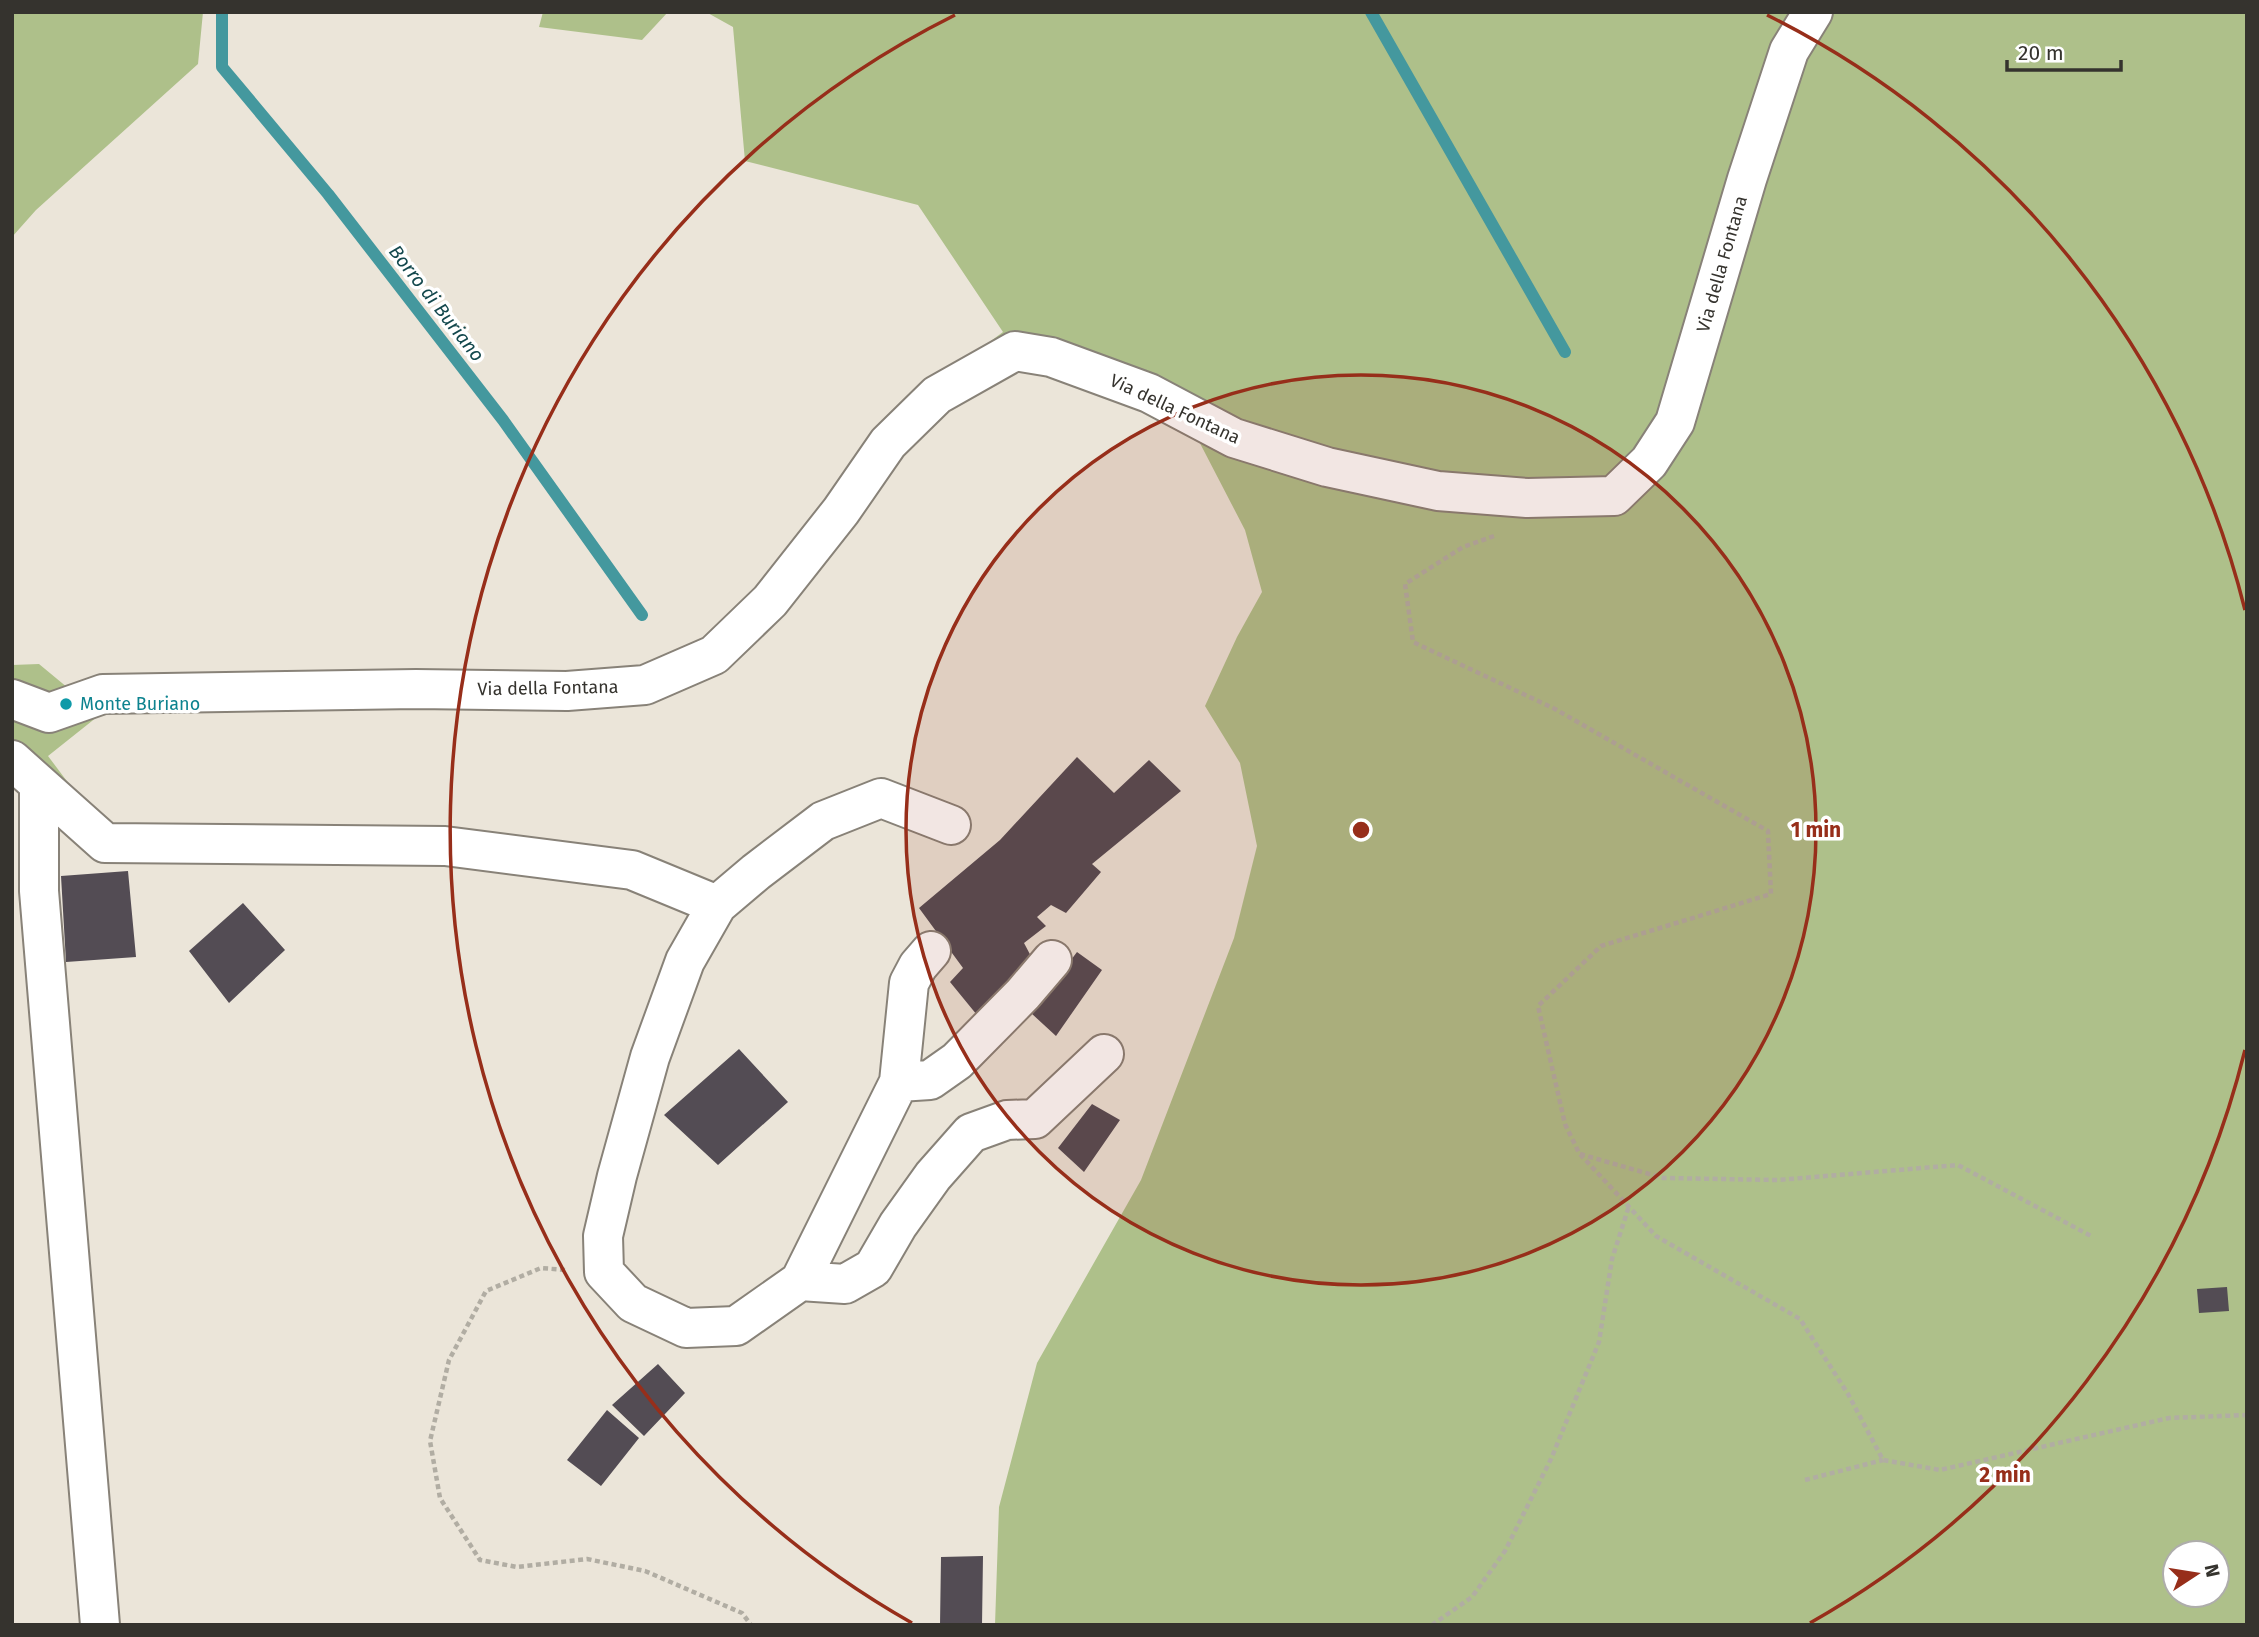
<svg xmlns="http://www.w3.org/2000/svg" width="2259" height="1637" viewBox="0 0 2259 1637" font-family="'Fira Sans',sans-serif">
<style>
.green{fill:#aec08a;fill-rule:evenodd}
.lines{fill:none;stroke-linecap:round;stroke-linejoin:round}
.stream{stroke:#44989e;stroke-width:12}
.building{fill:#534c54}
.minor-casing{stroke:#888278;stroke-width:42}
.path{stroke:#b1ada3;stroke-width:4.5;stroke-dasharray:5 3.5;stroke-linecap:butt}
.minor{stroke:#fff;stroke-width:38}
.ring{fill:none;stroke:#972e1a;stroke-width:3.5}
.culture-dot{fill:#0f9aa8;stroke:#fff;stroke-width:2.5}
.labels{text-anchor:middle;stroke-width:7;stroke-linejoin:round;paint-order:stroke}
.street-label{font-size:18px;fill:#35332e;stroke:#fff}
.culture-label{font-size:18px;fill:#0d838f;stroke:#fff;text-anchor:start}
.water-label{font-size:19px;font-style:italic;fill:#13484d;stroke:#fff}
.centre{fill:#972e1a;stroke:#fff;stroke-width:3.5}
.ring-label{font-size:21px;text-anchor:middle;font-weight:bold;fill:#972e1a;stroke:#fff;stroke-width:7;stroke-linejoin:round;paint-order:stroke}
</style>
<rect width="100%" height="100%" fill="#ebe5d9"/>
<path class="green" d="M12,12H203L198,64L36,210L12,237Z
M543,12H668L642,40L539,27Z
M706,12H2247V1625H995L999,1507L1037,1363L1141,1180L1234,938L1257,846L1240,763L1205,706L1237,637L1262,592L1245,530L1190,424L1046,370L1000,374L952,400L897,450L831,550L751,635L715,661L663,687L545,710L300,705L132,708L97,717L48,756L84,804L17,792L12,788V665L39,664L68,688L205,683L626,678L678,663L715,642L752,607L906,404L1003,332L918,205L745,161L733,27ZM2175,1553H2217V1595H2175Z"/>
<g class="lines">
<path class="stream" d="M222,12V67L328,194L503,420L642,615
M1371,12L1565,352"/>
</g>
<path class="building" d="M1077,757L1114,793L1149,760L1181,791L1092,864L1101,872L1066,913L1051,905L1037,917L1046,926L1024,943L1033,960L977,1015L950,982L963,968L919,908L1000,840Z
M128,871L136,957L66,962L61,876Z
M243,903L285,950L229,1003L189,951Z
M1077,952L1102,970L1056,1036L1031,1013Z
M739,1049L788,1102L718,1165L664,1115Z
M1092,1104L1120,1120L1084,1172L1058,1148Z
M2227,1287L2229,1311L2199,1313L2197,1289Z
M658,1364L685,1393L644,1436L612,1405Z
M607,1410L639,1438L601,1486L567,1460Z
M983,1556L982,1625H940L941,1557Z"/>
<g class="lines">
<g class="minor-casing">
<path id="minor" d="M12,699L49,713L103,694L416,689L567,691L645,685L714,655L770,601L841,511L888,443L937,395L1015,351L1051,357L1149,393L1234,438L1327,467L1438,491L1527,498L1614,496L1649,462L1675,422L1747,179L1789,51L1813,12
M12,760L105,843L445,846L632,870L717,905
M39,785V891L100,1625
M931,951L918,966L909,983L899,1082L800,1281L736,1326L686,1328L633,1303L604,1272L603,1236L617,1176L650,1057L685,961L717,905L756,872L823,821L881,798L951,825
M899,1082L930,1080L957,1061L1023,994L1052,960
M800,1281L845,1284L873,1268L898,1225L933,1176L971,1133L1007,1120L1035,1119L1104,1054"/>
</g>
<path class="path" d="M1494,536L1463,547L1405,584L1413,642L1555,709L1768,831L1771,894L1601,946L1538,1006L1565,1124L1579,1153L1656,1236L1800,1319L1848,1394L1883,1460L1940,1470L2169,1418L2247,1415
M1580,1154L1663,1178L1778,1180L1958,1165L2091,1236
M565,1270L541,1268L486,1291L449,1360L430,1441L440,1498L480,1560L517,1567L587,1559L645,1571L742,1613L751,1625
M1805,1480L1883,1460
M1432,1625L1472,1597L1505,1551L1551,1459L1599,1342L1612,1259L1629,1206"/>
<use href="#minor" class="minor"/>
</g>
<circle cx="1361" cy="830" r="455" fill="#972e1a" fill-opacity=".12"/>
<g class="ring">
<circle cx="1361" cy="830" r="455"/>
<path d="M2245 1050A911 911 0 0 1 1810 1623M912 1623A911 911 0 0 1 955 15M1767 15A911 911 0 0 1 2245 610"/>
</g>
<circle class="culture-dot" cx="66" cy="704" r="7"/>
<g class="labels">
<g class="street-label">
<text transform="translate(1722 264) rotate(-74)" y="6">Via della Fontana</text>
<text transform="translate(1175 409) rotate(25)" y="6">Via della Fontana</text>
<text transform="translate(548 688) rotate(-1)" y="6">Via della Fontana</text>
</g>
<g class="culture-label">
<text x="80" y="710">Monte Buriano</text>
</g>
<g class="water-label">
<text transform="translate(437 303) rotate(52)" y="7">Borro di Buriano</text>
</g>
</g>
<circle cx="1361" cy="830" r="10" class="centre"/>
<g class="ring-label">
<text x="1816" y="837">1 min</text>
<text x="2005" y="1482">2 min</text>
</g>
<rect width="2259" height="1637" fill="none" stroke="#35332e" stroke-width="28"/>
<g transform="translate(2196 1574) rotate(78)"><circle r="33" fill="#ffffff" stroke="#aeadab" stroke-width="2"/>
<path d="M0-5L12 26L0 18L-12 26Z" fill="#972e1a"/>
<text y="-10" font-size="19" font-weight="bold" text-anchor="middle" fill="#35332e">N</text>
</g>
<path d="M2007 60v10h114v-10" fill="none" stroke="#35332e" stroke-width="3.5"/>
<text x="2018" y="60" font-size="21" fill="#35332e" stroke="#ffffff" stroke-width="5" paint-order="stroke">20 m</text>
</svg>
